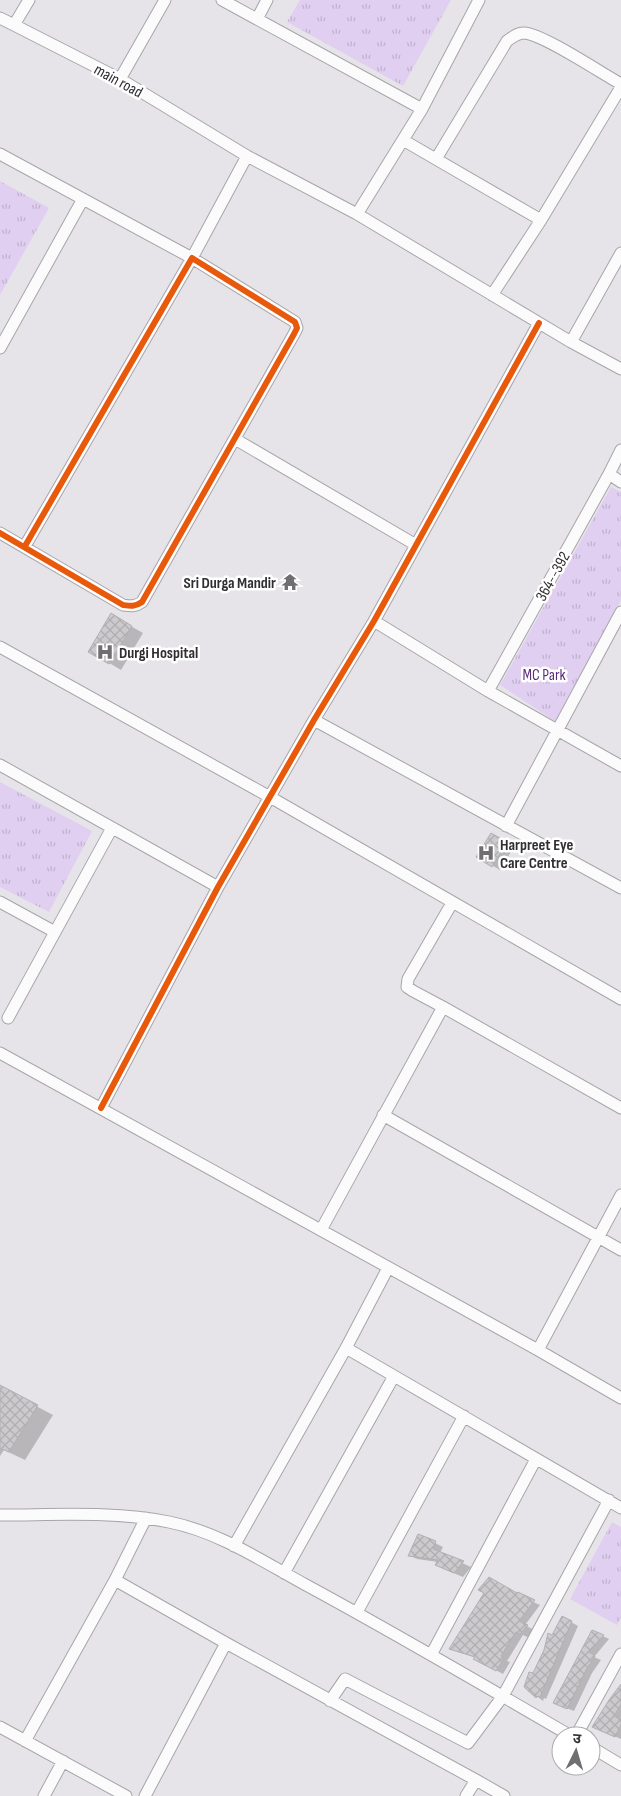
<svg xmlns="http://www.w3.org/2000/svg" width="621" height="1796" viewBox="0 0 621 1796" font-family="'Sofia Sans Condensed','Noto Sans Devanagari',sans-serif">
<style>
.grass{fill:url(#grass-tufts)}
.shadow{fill:#0003}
.building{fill:url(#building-cross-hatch);stroke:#b1b0b3}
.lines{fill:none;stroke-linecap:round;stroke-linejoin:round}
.street-casing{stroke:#a7a5a9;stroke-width:13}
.street{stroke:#fbfbfc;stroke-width:11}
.cycleway-casing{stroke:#fff;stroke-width:9}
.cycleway{stroke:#e8590c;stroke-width:6}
.labels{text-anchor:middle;stroke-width:5;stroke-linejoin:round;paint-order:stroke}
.street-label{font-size:16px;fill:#302e31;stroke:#fff}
.poi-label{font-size:16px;font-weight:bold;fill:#302e31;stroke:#fff;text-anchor:start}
.park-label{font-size:16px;fill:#5a2f7a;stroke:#fff}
</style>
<defs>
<pattern id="grass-tufts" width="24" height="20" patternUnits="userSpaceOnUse" patternTransform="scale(1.25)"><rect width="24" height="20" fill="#e0cff0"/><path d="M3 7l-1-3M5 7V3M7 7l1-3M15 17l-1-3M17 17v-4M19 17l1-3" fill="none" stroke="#c0b2ce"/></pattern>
<pattern id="building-cross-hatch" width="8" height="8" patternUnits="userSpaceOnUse" patternTransform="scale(1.25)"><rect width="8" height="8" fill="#cccacd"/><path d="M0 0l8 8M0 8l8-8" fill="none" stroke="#b0aeb0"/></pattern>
</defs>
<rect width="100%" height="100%" fill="#e6e4e8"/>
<path class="grass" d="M300,0H451L403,86L287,22Z
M0,181L49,208L0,295Z
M611,487L621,492V600L555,721L500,685Z
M0,782L92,831L49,912L0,887Z
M612,1522L621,1527V1618L617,1625L570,1599Z"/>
<path class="shadow" d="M111,615L143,633L121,670L89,651Z
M491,834L514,847L500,870L478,857Z
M0,1387L53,1415L25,1460L4,1450L0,1456Z
M419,1535L443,1547L440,1553L471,1567L463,1577L444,1569L438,1562L417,1559L409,1555Z
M517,1595L540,1605L525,1625L534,1630L527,1637L523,1635L507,1661L510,1662L503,1674L475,1659L476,1658L451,1648Z
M562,1617L578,1626L546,1699L544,1698L543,1701L525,1687L533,1675Z
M592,1631L609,1639L594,1657L601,1660L592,1673L574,1711L561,1706Z
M621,1686V1717L619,1720L621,1721V1739L600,1730Z"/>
<path class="building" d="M111,613L132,626L109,664L88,652Z
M491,833L507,842L492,867L476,857Z
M0,1385L38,1405L9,1452L0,1448Z
M418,1534L436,1541L433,1549L464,1561L454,1573L435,1565L438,1560L408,1556Z
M489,1577L517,1593L518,1592L535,1600L519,1621L528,1625L520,1634L516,1632L501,1656L504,1658L496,1671L473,1659L475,1657L449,1649L484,1593L478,1590Z
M562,1616L572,1621L540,1697L538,1696L536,1698L524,1687L529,1672L533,1673L544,1650L548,1633L552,1635Z
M592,1630L604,1635L589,1652L595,1656L586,1670L567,1709L553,1703Z
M621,1684V1704L614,1716L621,1719V1725L615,1737L592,1727L609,1700Z"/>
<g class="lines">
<g class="street-casing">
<path id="street" d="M29,0L14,25L120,79L247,156
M222,0L422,109
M0,18L14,25
M257,19L267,0
M120,79L165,0
M403,140L541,220
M0,154L192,258L247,156L357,214L571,342L621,369
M436,159L507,41C513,37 517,33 524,33C543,34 601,73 621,84
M357,214L422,109L479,0
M492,295L541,220L621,87
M571,342L621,253
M0,348L83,199
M235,439L416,545
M609,474L621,450
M0,533L123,605C130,606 135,607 142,602L294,334L297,328L295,322L192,258L25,546
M374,621L488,691L621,766
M0,647L270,797L621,999
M488,691L609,474L621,482
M314,720L621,888
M0,765L218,887
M506,826L621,612
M0,902L55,932
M452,903L408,979L407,987L413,991L443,1007L621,1108
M8,1018L112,828
M0,1053L538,1350L621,1398
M101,1108L218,887L314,720L374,621L539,323
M383,1115L621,1250
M321,1230L443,1007
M346,1348L621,1508
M538,1350L621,1195
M0,1515C56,1515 114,1511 169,1522C219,1532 262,1561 306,1585C395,1633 483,1685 571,1736
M234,1546L346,1348L388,1268
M284,1573L394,1376
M115,1580L226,1643L476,1780L466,1796
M357,1612L464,1416
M431,1655L536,1459
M330,1701L345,1679L468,1743L503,1696L609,1500
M0,1727L126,1796
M576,1736L621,1654
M25,1741L115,1580L146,1518
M591,1747L621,1765
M476,1780L504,1796
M44,1796L63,1761
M145,1796L226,1643"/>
</g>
<use href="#street" class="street"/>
<g class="cycleway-casing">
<path id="cycleway" d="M0,533L123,605C130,606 135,607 142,602L294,334L297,328L295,322L192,258L25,546
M101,1108L218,887L314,720L374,621L539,323"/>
</g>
<use href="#cycleway" class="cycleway"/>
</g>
<defs>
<g id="temple-bare" transform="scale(1.35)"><path d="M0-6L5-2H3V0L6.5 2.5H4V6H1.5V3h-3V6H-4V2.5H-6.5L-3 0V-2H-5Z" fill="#706e71" stroke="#fff" stroke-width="2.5" paint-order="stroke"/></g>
<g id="hospital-bare" transform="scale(1.35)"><path d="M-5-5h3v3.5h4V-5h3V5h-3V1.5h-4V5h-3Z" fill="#706e71" stroke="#fff" stroke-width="2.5" paint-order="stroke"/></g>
</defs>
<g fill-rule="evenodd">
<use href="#temple-bare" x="290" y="582"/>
<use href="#hospital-bare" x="105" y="652"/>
<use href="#hospital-bare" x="486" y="853"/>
</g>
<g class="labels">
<g class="street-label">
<text transform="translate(119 80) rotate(29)" y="6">main road</text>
<text transform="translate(552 576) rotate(-61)" y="6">364--392</text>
</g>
<g class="poi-label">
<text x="276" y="588" text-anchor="end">Sri Durga Mandir</text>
<text x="119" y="658">Durgi Hospital</text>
<text x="500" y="850">Harpreet Eye<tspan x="500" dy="18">Care Centre</tspan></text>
</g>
<g class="park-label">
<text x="544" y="680">MC Park</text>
</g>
</g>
<g transform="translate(576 1751) rotate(5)"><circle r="24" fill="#ffffff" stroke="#acabad"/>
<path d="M0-4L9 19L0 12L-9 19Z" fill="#706e71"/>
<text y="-8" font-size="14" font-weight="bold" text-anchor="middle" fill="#302e31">उ</text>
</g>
</svg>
